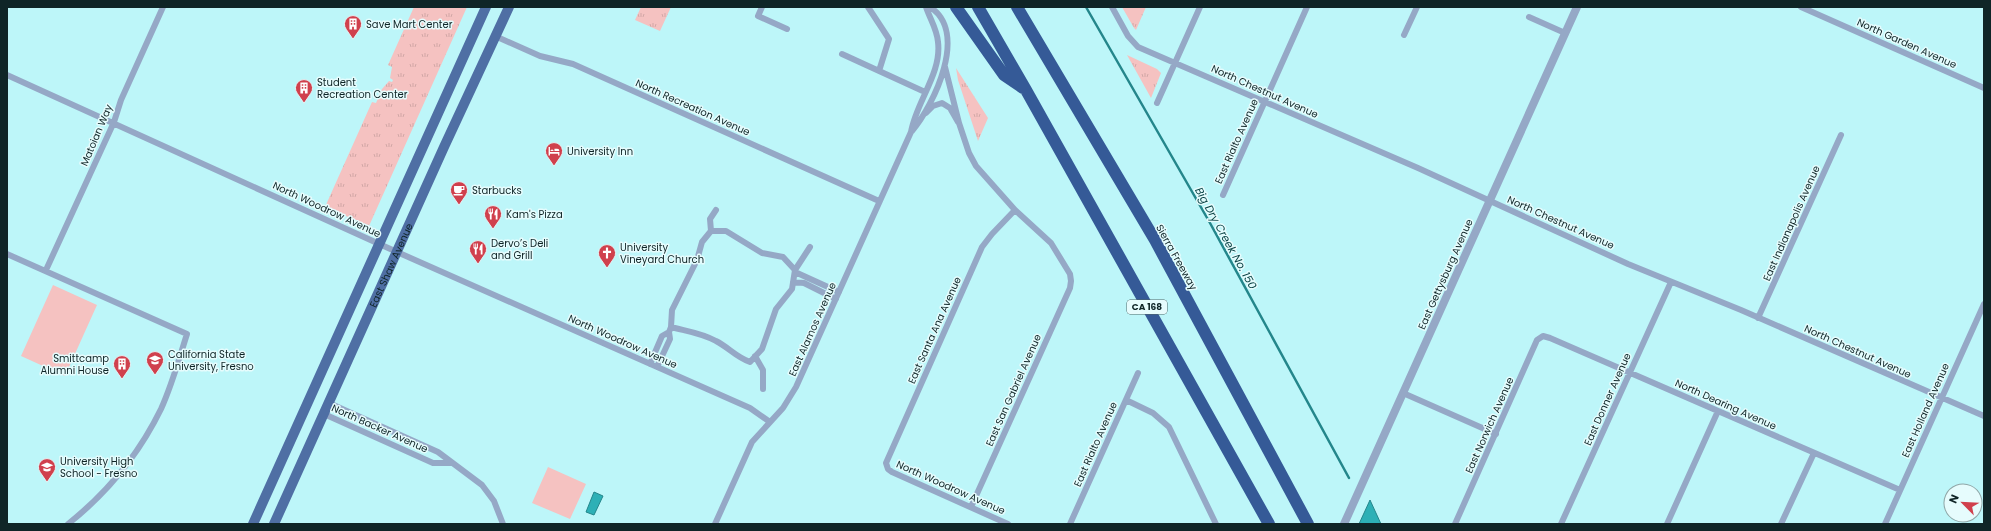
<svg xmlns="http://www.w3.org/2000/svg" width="1991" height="531" viewBox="0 0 1991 531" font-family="Poppins,sans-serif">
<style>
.grass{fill:url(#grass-tufts)}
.green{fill:#f5c2c1}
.water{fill:#2db0b6;stroke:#24868b}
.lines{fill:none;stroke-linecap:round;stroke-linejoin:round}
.stream{stroke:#24868b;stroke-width:2.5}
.minor{stroke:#95a8c6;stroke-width:6}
.tertiary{stroke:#95a8c6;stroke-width:8}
.primary{stroke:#4f6fa4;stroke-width:10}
.motorway{stroke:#355a97;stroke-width:12}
.labels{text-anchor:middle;stroke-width:3;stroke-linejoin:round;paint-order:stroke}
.shield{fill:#e6fcfd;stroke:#506667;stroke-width:1}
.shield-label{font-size:9px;font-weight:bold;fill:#0f2527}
.poi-label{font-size:10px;fill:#0f2527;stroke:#e6fcfd;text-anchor:start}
.street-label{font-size:10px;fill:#0f2527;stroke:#e6fcfd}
.water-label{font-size:11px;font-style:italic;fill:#084244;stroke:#e6fcfd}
</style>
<defs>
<pattern id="grass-tufts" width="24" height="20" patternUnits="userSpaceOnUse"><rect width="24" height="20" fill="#f5c2c1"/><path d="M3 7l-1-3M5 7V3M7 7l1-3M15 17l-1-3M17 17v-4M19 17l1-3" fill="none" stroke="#d1a7a6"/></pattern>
</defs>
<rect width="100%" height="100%" fill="#bdf6f9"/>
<path class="grass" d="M414,7H467L369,226L325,207L372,102L376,103L382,89L389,81L392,82L393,80L390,78L392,67L388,65Z
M641,7H671L660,31L635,20Z
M1122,7H1146L1136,30L1134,28Z
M1127,55L1157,69L1161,73L1151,98Z
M956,68L988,118L978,141L958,80Z"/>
<path class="green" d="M53,285L97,305L65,376L21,356Z
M548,467L586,484L570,519L532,503Z"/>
<path class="water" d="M594,492L603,496L594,515L586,512Z
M1370,500L1381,524H1359Z"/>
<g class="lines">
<path class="stream" d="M1086,7L1210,223L1349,478"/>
<path class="minor" d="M762,7L758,16L787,29
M868,7L889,39L879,71
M1112,7L1128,36L1138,47L1418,168L1628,264L1741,310L1984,416
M1801,7L1984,88
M1529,17L1565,33
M1404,35L1417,7
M495,36L540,56L573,64L879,201
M842,54L925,92
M945,67L959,123L969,153L976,166L1015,210L1051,243L1070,274L1071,281L1070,288L971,507
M7,75L397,252L750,408L770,422
M1157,103L1200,7
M926,113L933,106L942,103L950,108L958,122
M912,131C934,105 969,32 930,7
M1223,195L1307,7
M711,231L710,219L716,210
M7,254L187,334C179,359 172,385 161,409C139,454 107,493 68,524
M46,270L114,122L121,100L163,7
M795,270L810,247
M795,272L839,292
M793,282L804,283L836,299
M1758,318L1841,135
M669,332L671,327L672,310L697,260L702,242L711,231H726L762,253L783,257L795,270L792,289L776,309L762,349L750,362C736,357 728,347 716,341C702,333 686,331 671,327
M755,356L763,370V389
M650,364L662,336L669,332L670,339L657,367
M1403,393L1496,434
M1126,400L1153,413L1169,427L1216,524
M329,403L438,452L482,485L494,501L503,524
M324,414L433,463H451
M715,524L752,442L783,408L796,387L911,132C916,102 942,73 938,42C937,29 930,19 926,7
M1008,524L892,472L888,469L886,463L982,247L992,234L1015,210
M1070,524L1138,373
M1455,524L1537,340L1543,336L1550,338L1900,490
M1561,524L1671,282
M1667,524L1718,411
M1781,524L1814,453
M1885,524L1984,304"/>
<path class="tertiary" d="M1344,524L1577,7"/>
<g class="primary">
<path d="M253,524L486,7"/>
<path id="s1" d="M274,524L444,147L509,7"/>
</g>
<path class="motorway" d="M956,7L1004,75L1023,88
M978,7L1026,90L1269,524
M1017,7L1155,240L1308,524"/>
</g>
<defs>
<g id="building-pin" transform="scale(0.9)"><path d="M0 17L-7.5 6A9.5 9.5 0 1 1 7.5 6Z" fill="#d0404d" stroke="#e6fcfd"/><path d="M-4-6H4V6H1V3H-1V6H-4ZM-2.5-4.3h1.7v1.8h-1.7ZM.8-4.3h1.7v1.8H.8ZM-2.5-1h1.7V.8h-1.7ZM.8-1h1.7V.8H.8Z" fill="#fff"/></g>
<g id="hotel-pin" transform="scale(0.9)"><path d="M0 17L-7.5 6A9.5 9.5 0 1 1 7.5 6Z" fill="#d0404d" stroke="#e6fcfd"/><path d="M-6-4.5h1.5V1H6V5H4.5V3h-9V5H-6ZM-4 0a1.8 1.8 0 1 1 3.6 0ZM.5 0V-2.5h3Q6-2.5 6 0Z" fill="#fff"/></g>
<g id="cafe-pin" transform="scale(0.9)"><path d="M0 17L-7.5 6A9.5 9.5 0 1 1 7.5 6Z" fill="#d0404d" stroke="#e6fcfd"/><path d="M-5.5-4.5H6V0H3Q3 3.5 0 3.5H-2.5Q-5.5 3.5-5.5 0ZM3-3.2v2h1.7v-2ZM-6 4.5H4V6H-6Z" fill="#fff"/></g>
<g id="restaurant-pin" transform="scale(0.9)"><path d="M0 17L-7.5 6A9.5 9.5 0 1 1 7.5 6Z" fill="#d0404d" stroke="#e6fcfd"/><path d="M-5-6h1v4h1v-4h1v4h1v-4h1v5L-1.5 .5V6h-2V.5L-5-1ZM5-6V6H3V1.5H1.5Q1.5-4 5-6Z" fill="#fff"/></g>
<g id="church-pin" transform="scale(0.9)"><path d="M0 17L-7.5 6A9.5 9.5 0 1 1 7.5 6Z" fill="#d0404d" stroke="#e6fcfd"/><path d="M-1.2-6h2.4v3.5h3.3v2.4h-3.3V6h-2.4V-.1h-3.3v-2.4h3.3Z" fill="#fff"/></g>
<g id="university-pin" transform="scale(0.9)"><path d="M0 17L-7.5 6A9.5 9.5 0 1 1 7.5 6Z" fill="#d0404d" stroke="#e6fcfd"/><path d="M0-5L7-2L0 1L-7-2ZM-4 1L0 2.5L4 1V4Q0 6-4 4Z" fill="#fff"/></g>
<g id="school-pin" transform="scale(0.9)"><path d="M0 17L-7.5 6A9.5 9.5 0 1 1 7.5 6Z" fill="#d0404d" stroke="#e6fcfd"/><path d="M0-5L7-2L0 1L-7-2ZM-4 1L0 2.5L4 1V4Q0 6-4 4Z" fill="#fff"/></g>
</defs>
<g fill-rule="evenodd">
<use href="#building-pin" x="353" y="24"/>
<use href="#building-pin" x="304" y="88"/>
<use href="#hotel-pin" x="554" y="151"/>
<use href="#cafe-pin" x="459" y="190"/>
<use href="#restaurant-pin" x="493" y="214"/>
<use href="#restaurant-pin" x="478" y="249"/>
<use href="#church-pin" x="607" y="253"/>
<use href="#university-pin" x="155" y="360"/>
<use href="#building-pin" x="122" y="364"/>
<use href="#school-pin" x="47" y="467"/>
</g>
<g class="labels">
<rect class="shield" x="1127" y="300" width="40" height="14" rx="3"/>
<g class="shield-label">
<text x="1147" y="310">CA 168</text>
</g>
<g class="poi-label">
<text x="366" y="28">Save Mart Center</text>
<text x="317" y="86">Student<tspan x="317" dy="12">Recreation Center</tspan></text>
<text x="567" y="155">University Inn</text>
<text x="472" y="194">Starbucks</text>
<text x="506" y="218">Kam's Pizza</text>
<text x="491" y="247">Dervo’s Deli<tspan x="491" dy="12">and Grill</tspan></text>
<text x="620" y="251">University<tspan x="620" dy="12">Vineyard Church</tspan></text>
<text x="168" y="358">California State<tspan x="168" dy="12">University, Fresno</tspan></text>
<text x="109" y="362" text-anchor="end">Smittcamp<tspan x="109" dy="12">Alumni House</tspan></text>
<text x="60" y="465">University High<tspan x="60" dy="12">School - Fresno</tspan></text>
</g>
<g class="street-label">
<text transform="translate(1907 43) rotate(24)" y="4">North Garden Avenue</text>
<text transform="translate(1265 91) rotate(24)" y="4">North Chestnut Avenue</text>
<text transform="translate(693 107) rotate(24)" y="4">North Recreation Avenue</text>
<text transform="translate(96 135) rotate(-67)" y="4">Matoian Way</text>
<text transform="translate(1236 141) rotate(-66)" y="4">East Rialto Avenue</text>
<text transform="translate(327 209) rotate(25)" y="4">North Woodrow Avenue</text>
<text transform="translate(1561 222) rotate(24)" y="4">North Chestnut Avenue</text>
<text transform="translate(1791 223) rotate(-66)" y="4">East Indianapolis Avenue</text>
<text transform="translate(1177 257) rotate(61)" y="4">Sierra Freeway</text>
<text dy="4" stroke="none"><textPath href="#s1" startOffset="284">East Shaw Avenue</textPath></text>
<text transform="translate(1445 274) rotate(-66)" y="4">East Gettysburg Avenue</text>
<text transform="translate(812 329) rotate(-66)" y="4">East Alamos Avenue</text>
<text transform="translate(934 330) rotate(-66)" y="4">East Santa Ana Avenue</text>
<text transform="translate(623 341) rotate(24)" y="4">North Woodrow Avenue</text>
<text transform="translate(1858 351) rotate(24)" y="4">North Chestnut Avenue</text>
<text transform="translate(1013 390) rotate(-66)" y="4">East San Gabriel Avenue</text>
<text transform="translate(1607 399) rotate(-66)" y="4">East Donner Avenue</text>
<text transform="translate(1726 404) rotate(24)" y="4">North Dearing Avenue</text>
<text transform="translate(1925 410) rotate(-66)" y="4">East Holland Avenue</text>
<text transform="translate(1489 425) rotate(-66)" y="4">East Norwich Avenue</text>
<text transform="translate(380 428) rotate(24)" y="4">North Backer Avenue</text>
<text transform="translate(1095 444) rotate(-66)" y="4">East Rialto Avenue</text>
<text transform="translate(951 487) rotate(24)" y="4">North Woodrow Avenue</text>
</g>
<g class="water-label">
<text transform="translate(1226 238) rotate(61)" y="4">Big Dry Creek No. 150</text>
</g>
</g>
<rect width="1991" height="531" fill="none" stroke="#0f2527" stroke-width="16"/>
<g transform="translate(1963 503) rotate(294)"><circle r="19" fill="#e6fcfd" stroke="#90a6a7"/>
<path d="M0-3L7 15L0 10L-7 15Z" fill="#d0404d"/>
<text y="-6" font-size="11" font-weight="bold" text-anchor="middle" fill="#0f2527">N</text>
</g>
</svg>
